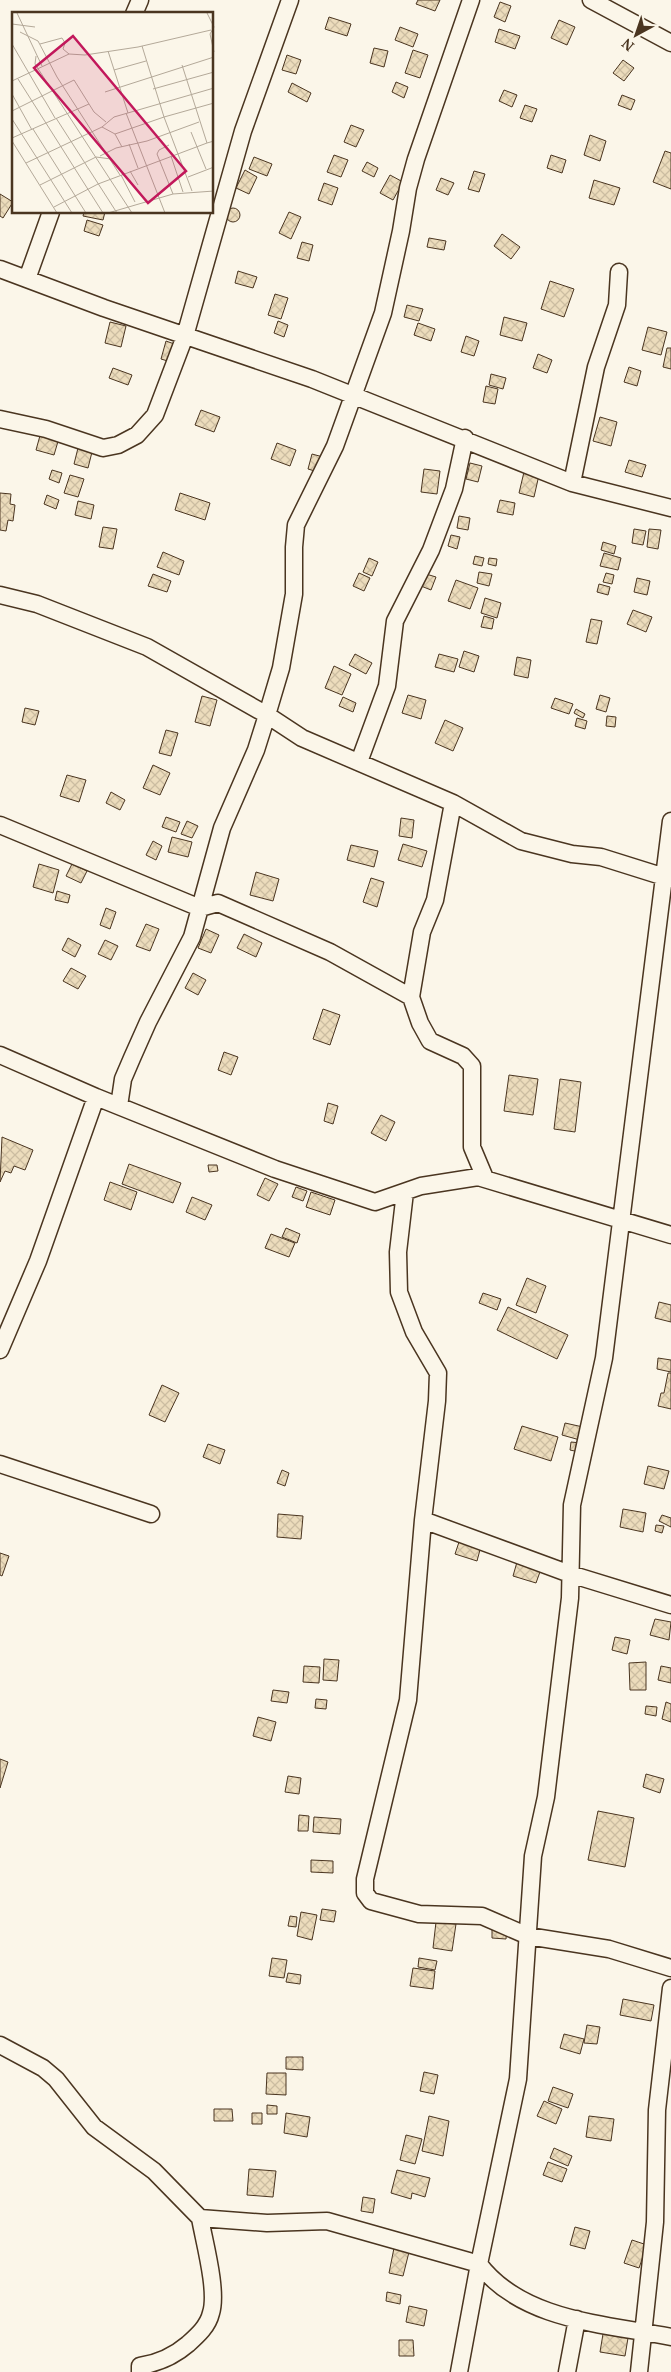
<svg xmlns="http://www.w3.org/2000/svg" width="671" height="2372" viewBox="0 0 671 2372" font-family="'PT Serif',serif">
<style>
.building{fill:url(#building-cross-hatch);stroke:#4a3520}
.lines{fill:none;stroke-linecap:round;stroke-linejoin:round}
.minor-casing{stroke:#4a3520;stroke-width:19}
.minor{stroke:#fbf6e9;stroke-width:16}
.inset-road{fill:none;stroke:#b4a999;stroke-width:1}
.view{fill:#c2185b;fill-opacity:0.15;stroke:#c2185b;stroke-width:2.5}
.inset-edge{fill:none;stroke:#4a3520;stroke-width:2.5}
</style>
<defs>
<pattern id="building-cross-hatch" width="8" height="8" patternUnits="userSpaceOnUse" patternTransform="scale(1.25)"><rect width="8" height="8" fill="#ecdcbc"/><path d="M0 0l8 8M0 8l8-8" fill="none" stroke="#ccbda1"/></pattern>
</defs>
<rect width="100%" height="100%" fill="#fbf6e9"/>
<path class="building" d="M418,0H440L435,11L416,4Z
M500,2L511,6L505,22L494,17Z
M329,17L351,24L347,36L325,29Z
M559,20L575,27L567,45L551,38Z
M400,27L418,34L413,47L395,40Z
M499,29L520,36L515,49L495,42Z
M374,48L388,51L384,67L370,63Z
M413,50L428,55L420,78L405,73Z
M287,55L301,60L296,74L282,70Z
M623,60L634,68L624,81L613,73Z
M396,82L408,87L404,98L392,92Z
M292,83L311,93L307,102L288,92Z
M504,90L517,95L512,107L499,101Z
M622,95L635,100L631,110L618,105Z
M525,105L537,109L532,122L520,118Z
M351,125L364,130L356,147L344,142Z
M590,135L606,141L600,161L584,155Z
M665,151L671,153V189L653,182Z
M334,155L348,160L341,177L327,172Z
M551,155L566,160L562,173L547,168Z
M254,157L272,164L267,176L249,169Z
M367,162L378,168L374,177L362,171Z
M245,170L257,177L249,194L236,188Z
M474,171L485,174L479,192L468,189Z
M390,175L403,182L393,200L380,193Z
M441,178L454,183L448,195L436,190Z
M594,180L620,188L614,205L589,198Z
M324,183L338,188L332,205L318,200Z
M0,194L13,202L3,218L0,216Z
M226 215a7 7 0 1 1 14 0a7 7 0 1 1-14 0Z
M84,212H105L103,220L83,216Z
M289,212L301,217L291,239L279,233Z
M87,220L103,225L99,236L84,231Z
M502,234L520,247L511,259L494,246Z
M429,238L446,241L444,250L427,247Z
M302,242L313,245L309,261L297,258Z
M238,271L257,277L253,288L235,283Z
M550,281L574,289L564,317L541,309Z
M275,294L288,298L281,319L268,315Z
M407,305L423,309L419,321L404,317Z
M504,317L527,323L522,341L500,335Z
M278,321L288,325L284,337L274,333Z
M110,322L126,326L121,347L105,343Z
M418,323L435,329L431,341L414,335Z
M648,327L667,332L661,355L642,350Z
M466,336L479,341L474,356L461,352Z
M166,341L177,345L171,362L161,359Z
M667,348H671V369L663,367Z
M538,354L552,360L547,373L533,368Z
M629,367L641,371L637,386L624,382Z
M113,368L132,375L128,385L109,378Z
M491,374L506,378L503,389L489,385Z
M486,386L498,389L495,404L483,402Z
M201,410L220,417L214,432L195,425Z
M600,417L617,422L611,446L593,441Z
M41,432L59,438L54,455L36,450Z
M277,443L296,450L290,466L271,459Z
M78,448L92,452L88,468L74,464Z
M312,454L323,457L318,472L308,469Z
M629,460L646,465L642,477L625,472Z
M470,463L482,466L478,482L466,479Z
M424,469L440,471L437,494L421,492Z
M52,470L62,473L59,483L49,479Z
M524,472L539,475L534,497L519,493Z
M70,475L84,479L78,497L64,493Z
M0,493L11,494L10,504L15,505L13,521L8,520L6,531L0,530Z
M180,493L210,503L205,520L175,510Z
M47,495L59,500L56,509L44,504Z
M500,500L515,503L513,515L497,512Z
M78,501L94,505L91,519L75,515Z
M459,516L470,518L468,530L457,528Z
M103,527L117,529L113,549L99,547Z
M634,529L646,531L643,545L632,543Z
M649,529L661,530L658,549L647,547Z
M451,535L460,537L457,549L448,546Z
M603,542L616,546L614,554L601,550Z
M163,552L184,561L179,575L157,567Z
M604,553L621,558L618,570L600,566Z
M475,556L484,558L482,566L473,564Z
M369,558L378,562L372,576L363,572Z
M489,558L497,559L496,566L488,564Z
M479,572L492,574L489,586L477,583Z
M359,573L370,578L364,591L353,586Z
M606,573L614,575L612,584L603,582Z
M153,574L171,581L167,592L148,586Z
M426,574L436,577L431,590L421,586Z
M637,578L650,581L647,595L634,592Z
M456,580L478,588L470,609L448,601Z
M599,584L610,587L608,595L597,592Z
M485,598L501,603L497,618L481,613Z
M633,610L652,617L646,632L627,624Z
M484,616L494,619L492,629L481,627Z
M591,619L602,621L597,644L586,642Z
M464,651L479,656L474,672L459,667Z
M355,654L372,663L366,674L349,665Z
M439,654L458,659L454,672L435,667Z
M517,657L531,660L528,678L514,675Z
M334,666L351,674L342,695L325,688Z
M408,695L426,700L421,719L402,713Z
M600,695L610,698L606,712L596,709Z
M202,696L217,700L210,726L195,722Z
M343,697L356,703L353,712L339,706Z
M555,698L573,704L569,714L551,708Z
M25,708L39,711L35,725L22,722Z
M576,709L585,714L583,718L574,713Z
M607,716L616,717L615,727L606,726Z
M577,718L587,721L585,729L575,726Z
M445,720L463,728L453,751L435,743Z
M166,730L178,733L171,756L159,753Z
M153,765L170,773L160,795L143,788Z
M67,775L86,780L79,802L60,796Z
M111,792L125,800L120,810L106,803Z
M166,817L180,822L176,832L162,827Z
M401,818L414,820L412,838L399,836Z
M187,821L198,826L192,838L181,834Z
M172,837L192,842L188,857L168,852Z
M153,841L162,846L156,860L146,855Z
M403,844L427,851L422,867L398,860Z
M351,845L378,851L374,867L347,860Z
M39,864L59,870L53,893L33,887Z
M72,864L87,871L81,883L66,876Z
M256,872L279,879L273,901L250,895Z
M371,878L384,882L377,907L363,902Z
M57,891L70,895L68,903L55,900Z
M106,908L116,912L110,929L100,925Z
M146,924L159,929L150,951L136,946Z
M206,929L219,935L211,953L198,948Z
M244,934L262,943L256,957L237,948Z
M68,938L81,945L75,957L62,950Z
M105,940L118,946L111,960L98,954Z
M71,968L86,976L78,989L63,981Z
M193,973L206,980L198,995L185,988Z
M323,1009L340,1015L330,1045L313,1039Z
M224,1052L238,1057L231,1075L218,1070Z
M509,1075L538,1079L533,1115L504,1111Z
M560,1079L581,1082L575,1132L554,1129Z
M328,1103L338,1106L333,1124L324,1121Z
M381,1115L395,1122L386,1141L371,1133Z
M2,1137L33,1150L25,1170L14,1166L11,1173L5,1171L0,1182Z
M129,1164L181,1183L173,1203L122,1184Z
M208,1165H217L218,1171L209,1172Z
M265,1178L278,1184L269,1201L257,1195Z
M110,1182L137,1192L131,1210L104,1200Z
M296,1187L307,1191L303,1201L292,1197Z
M311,1192L335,1200L330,1215L306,1207Z
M192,1197L212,1205L205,1220L186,1212Z
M286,1228L300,1234L297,1243L282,1237Z
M271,1234L295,1243L289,1257L265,1248Z
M527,1278L546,1286L536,1313L516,1305Z
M483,1293L501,1299L497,1310L479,1303Z
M659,1302L671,1305V1322L655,1318Z
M508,1307L568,1335L557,1359L497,1330Z
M658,1358L671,1360V1372L657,1369Z
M668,1373H671V1409L658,1406L661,1393H664Z
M162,1385L179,1393L165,1422L149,1415Z
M565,1423L583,1427L580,1440L562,1435Z
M522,1426L558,1437L551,1461L514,1449Z
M571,1442L581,1443L579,1452L570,1450Z
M208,1444L225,1450L220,1464L203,1457Z
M648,1466L669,1471L664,1489L644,1484Z
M282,1470L289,1473L285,1486L277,1483Z
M623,1509L646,1513L643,1532L620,1527Z
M278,1514L303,1516L301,1539L277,1537Z
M662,1515L671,1518V1527L659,1521Z
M656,1525L664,1526L662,1533L655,1531Z
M460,1539L481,1546L477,1561L455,1554Z
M0,1553L9,1556L2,1576L0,1575Z
M517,1562L541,1569L536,1583L513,1576Z
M655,1619L671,1622L669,1640L650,1635Z
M615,1637L630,1640L627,1654L612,1650Z
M324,1659L339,1660L337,1681L323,1680Z
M646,1662V1690H630L629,1663Z
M304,1666L320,1667L319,1683L303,1682Z
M661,1666L671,1668V1683L658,1680Z
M273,1690L289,1692L287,1703L271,1701Z
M316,1699L327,1700L326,1709L315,1708Z
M666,1702L671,1704V1722L662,1719Z
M646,1706L657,1707L656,1716L645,1714Z
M258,1717L276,1722L271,1741L253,1736Z
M0,1759L8,1762L0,1788Z
M646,1774L664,1779L660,1793L643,1787Z
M288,1776L301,1778L299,1794L285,1792Z
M598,1811L634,1818L625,1867L588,1860Z
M299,1815L309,1816L308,1831H298Z
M314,1817L341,1819L340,1834L313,1832Z
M311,1860L333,1861V1873L311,1872Z
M322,1909L336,1911L334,1922L320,1920Z
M301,1912L317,1915L312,1940L297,1936Z
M290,1916L297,1917L296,1927L288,1926Z
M436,1922L456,1924L452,1951L433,1948Z
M492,1926L507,1927L506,1939L492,1938Z
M272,1958L287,1960L284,1978L269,1976Z
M419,1958L437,1961L435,1970L418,1967Z
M413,1968L435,1971L433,1989L410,1986Z
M288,1973L301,1975L300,1984L286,1982Z
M623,1999L654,2005L651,2021L620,2015Z
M587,2025L600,2027L597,2044L584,2043Z
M564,2034L584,2039L580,2054L560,2048Z
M286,2057H303V2070L286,2069Z
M424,2072L438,2075L434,2094L420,2091Z
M267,2073H286V2095L266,2094Z
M553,2087L573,2094L568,2108L548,2101Z
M544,2101L562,2109L556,2124L537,2116Z
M267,2105L277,2106V2114H267Z
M214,2109H232L233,2121H214Z
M252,2113H262V2124H252Z
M286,2113L310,2117L307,2137L284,2133Z
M429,2116L449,2121L443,2156L422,2151Z
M589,2116L614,2119L611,2141L586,2137Z
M406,2135L422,2139L415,2164L400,2160Z
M554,2148L572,2156L568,2166L550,2158Z
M548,2162L567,2169L562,2182L543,2175Z
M249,2169L276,2171L273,2197L247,2195Z
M397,2170L430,2178L425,2197L412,2193L411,2199L391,2193Z
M363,2197L375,2199L373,2213L361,2211Z
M575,2227L590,2231L585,2249L570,2245Z
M632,2240L647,2245L639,2268L624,2263Z
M394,2248L409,2252L403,2276L389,2273Z
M387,2292L401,2295L400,2304L386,2301Z
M409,2306L427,2310L424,2326L406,2322Z
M603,2334L628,2338L625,2356L600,2352Z
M399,2340H413L414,2356H399Z"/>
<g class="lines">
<g class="minor-casing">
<path id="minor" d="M591,0L671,43
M134,14L140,0
M0,269L104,308L312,379L572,483L671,508
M27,279L51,212
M0,419L46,429L103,448L118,445L137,435L155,415L185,336L243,131L290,0
M572,483L596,367L617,305L619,272
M0,595L37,604L147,647L267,715L302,738L453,803L521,841L572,854L601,857L671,879
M359,762L387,686L395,621L431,550L454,489L465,438
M453,803L435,900L422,932L411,997L420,1023L430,1041L463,1056L472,1066V1147L485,1178
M0,825L200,908L218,903L330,952L411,997
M0,1055L96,1097L275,1169L375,1202L421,1186L478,1177L671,1235
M119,1106L123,1079L132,1058L148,1022L192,937L222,828L256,750L267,715L281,668L294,594V547L296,525L335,446L374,338L383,313L401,231L408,188L416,159L471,0
M405,1192L398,1252L399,1292L414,1332L438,1373L437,1401L423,1520L408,1700L365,1879V1893L371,1901L419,1914L482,1916L528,1936L609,1949L671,1968
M0,1350L38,1261L96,1097
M0,1464L151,1514
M423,1520L570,1574L671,1605
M0,2045L43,2068L56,2079L94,2127L154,2171L200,2218L267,2223L327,2221L479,2264C522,2321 606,2324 671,2337
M140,2372V2366C159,2363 174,2356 188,2344C198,2335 208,2326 211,2313C218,2291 204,2241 200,2218
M459,2372L479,2264L518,2079L533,1856L546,1797L570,1598L572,1505L604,1358L671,821
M567,2372L577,2319
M639,2372L655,2222L657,2110L671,1988"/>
</g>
<use href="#minor" class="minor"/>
</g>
<g transform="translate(12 12)">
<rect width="201" height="201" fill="#fbf6e9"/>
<path class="inset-road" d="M5,1L30,54M195,1L202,15M0,12L23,15M202,15L198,22L202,40M8,20L26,29L45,65L108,163M0,32L43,106M28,32L50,26L53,31L51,37L57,42M130,34L152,105L202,91M96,39L116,101M24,44L23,52L120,201M170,53L195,131L202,129M102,58L134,49M6,67L91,201M0,69L57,42L73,43L126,35L199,18M141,77L202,60M93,80L202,45M0,82L20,118M0,99L62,68L82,100L94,110M114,101L153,201M44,106L105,201M0,107L60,201M90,115L103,122L110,135M21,117L74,201M179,120L194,157M103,122L152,105L180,179M0,126L77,92M0,129L45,201M117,132L126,156M157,133L147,138L145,142L161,182M88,144L104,136L135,129L187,110M159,144L171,180M14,151L90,115L102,105L202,76M118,159L126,173M109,163L123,190M176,165L202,155M28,173L84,145L99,147M42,195L86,172L195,131M96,201L161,182L202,179"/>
<path class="view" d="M61,24L174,159L136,191L22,56Z"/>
<rect width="201" height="201" class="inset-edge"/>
</g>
<g transform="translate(636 35) rotate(220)" stroke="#fbf6e9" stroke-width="4" paint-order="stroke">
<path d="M0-4L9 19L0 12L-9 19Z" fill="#4a3520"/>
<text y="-8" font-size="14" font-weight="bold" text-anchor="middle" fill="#4a3520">N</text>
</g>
</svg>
